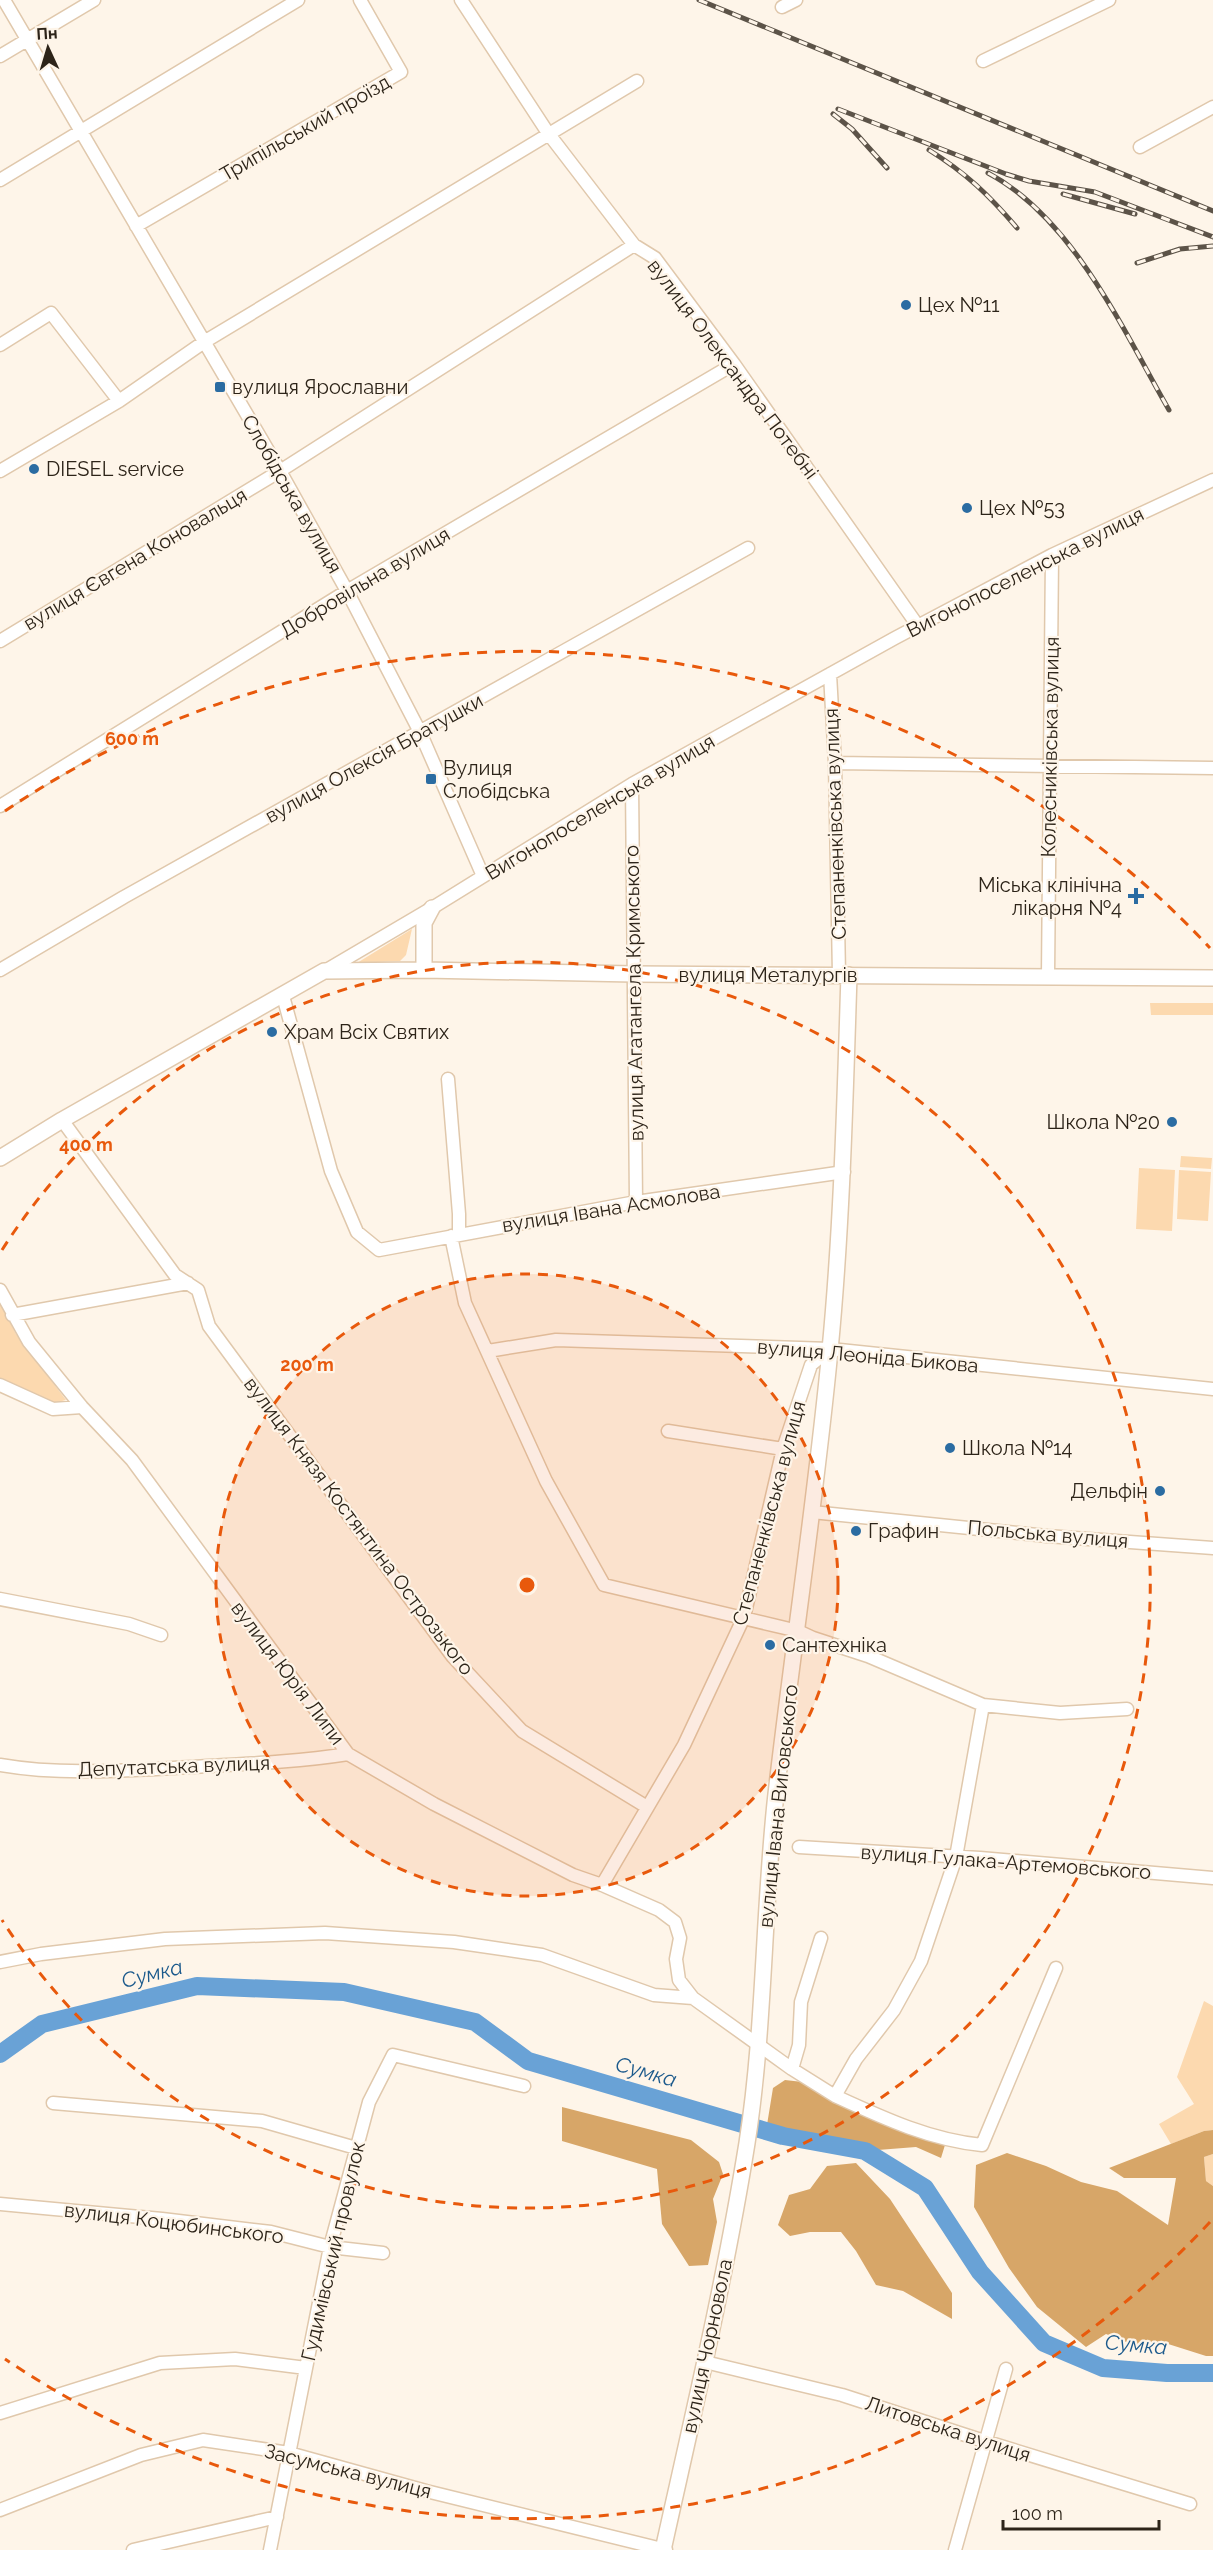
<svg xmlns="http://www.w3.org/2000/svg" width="1213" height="2550" viewBox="0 0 1213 2550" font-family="Raleway,sans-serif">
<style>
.green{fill:#fcd9af}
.forest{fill:#d7a668}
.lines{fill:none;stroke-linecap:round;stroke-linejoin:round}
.river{stroke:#69a2d6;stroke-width:18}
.minor-casing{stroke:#e0c8ac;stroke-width:15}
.major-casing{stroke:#e0c8ac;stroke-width:18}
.minor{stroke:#fff;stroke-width:12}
.major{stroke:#fff;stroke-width:15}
.rail-casing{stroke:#5c5348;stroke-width:5}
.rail{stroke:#fef5e9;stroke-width:3;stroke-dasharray:9;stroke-linecap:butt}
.ring{fill:none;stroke:#e8590c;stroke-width:3;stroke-dasharray:10 8}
.poi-dot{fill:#2b6ca2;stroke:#fef5e9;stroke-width:2}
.labels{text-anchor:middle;stroke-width:4.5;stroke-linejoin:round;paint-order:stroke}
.street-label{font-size:20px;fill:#2d2419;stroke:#fef5e9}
.poi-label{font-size:20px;fill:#2d2419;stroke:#fef5e9;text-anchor:start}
.water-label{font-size:21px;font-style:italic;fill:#1c5a8c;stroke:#fef5e9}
.centre{fill:#e8590c;stroke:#fef5e9;stroke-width:3}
.ring-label{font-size:18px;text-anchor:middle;font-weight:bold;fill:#e8590c;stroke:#fef5e9;stroke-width:4.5;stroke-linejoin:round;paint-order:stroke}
</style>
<rect width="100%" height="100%" fill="#fef5e9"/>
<path class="green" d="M412,929L406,955L400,961L357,963Z
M1150,1003H1213V1015H1151Z
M1181,1156L1212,1158L1211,1169L1180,1167Z
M1139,1168L1175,1170L1172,1231L1136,1229Z
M1179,1170L1211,1172L1208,1221L1177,1219Z
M0,1302L16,1334L66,1400L54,1403L0,1378Z
M1204,2001L1213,2006V2130L1204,2131L1171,2144L1159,2124L1194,2104L1177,2077Z
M1213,2154V2186L1206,2181L1204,2157Z"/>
<path class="forest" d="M785,2080L820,2084L945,2145L941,2158L916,2147L865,2151L766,2131L773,2088Z
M562,2107L691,2140L719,2162L723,2174L713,2199L717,2222L708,2265L689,2266L662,2224L657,2169L562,2141Z
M1213,2130V2154L1204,2157L1206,2181L1213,2186V2356H1206L1165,2343L1136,2346L1106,2334L1086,2347L1037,2307L1009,2268L974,2207L976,2165L1007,2153L1046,2166L1081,2182L1117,2191L1168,2225L1176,2178H1124L1109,2168L1204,2131Z
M856,2163L890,2199L952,2293V2319L903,2291L876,2285L856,2251L841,2232H810L790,2236L778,2225L789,2195L810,2189L827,2166Z"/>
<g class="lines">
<path class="river" d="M0,2054L42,2024L197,1986L344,1992L475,2022L528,2061L783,2136L865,2151L925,2188L980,2272L1044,2343L1103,2368L1167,2373H1213"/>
<g class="minor-casing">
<path id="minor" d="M4,0L280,471L347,591L420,732L483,876
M461,0L548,133L634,245L655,258L734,364L918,626
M782,7L796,0
M0,56L94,0
M983,61L1109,0
M1140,147L1213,107
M0,180L298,0
M136,226L401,72L360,0
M0,345L51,313L119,401
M0,471L119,401L204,342L637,81
M0,641L280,471L634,245
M830,674L835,763L839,975
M835,763L1213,768
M632,784L636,1202
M0,806L347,591L734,364
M0,970L124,897L748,548
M325,971L432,908L632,784L895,638L1052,555L1213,480
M1048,976L1052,555
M283,996L331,1171L357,1232L379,1250L636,1202L844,1172
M448,1079L459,1214V1233
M62,1120L175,1275L198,1290L209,1326L453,1657L522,1731L647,1807
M451,1236L465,1303L546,1481L604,1585L798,1631L813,1638L868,1656L983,1705L1060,1713L1127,1709
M0,1290L29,1342L82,1407L132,1460L348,1754L434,1804L573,1875L602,1885L659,1910L675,1922L680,1938L676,1959L679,1980L693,1998
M12,1315L188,1283
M488,1351L556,1340L830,1349L1213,1389
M0,1385L53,1409L82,1407
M668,1431L783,1449
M812,1512L1047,1536L1213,1548
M0,1599L129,1624L161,1635
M0,1765C63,1776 129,1770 192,1767C245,1764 297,1762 348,1754
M799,1847L980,1858L1213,1878
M602,1885L684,1745L744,1617L783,1449L811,1365L830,1349
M0,1962L41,1954L165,1939L325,1933L454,1942L542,1955L654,1995L693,1998L792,2069L835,2096L856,2059L894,2010L921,1961L956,1857L983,1705
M792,2069L799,2045L801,2002L821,1938
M835,2096C883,2118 930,2140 982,2145L1056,1968
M53,2103L262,2121L356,2148
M0,2204L162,2219L271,2232L330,2247L383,2253
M705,2362L842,2395L984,2441L1190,2504
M0,2413L160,2363L235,2359L306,2368
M0,2510L141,2455L203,2440L289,2453L426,2491L666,2550
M133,2550L277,2517
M270,2550L330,2247L369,2102L393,2055L524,2086
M955,2550L1006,2369"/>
</g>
<g class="major-casing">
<path id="major" d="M424,970V923L432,908
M0,1158L62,1120L324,971L424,970L634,974L1213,978
M663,2550C693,2415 725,2280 747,2143C765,2028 763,1910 776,1794C793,1646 816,1498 830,1350C842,1225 845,1100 849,975"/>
</g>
<use href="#minor" class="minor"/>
<use href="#major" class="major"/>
<g class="rail-casing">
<path id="rail" d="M699,0L1213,211
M838,109L1006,174L1029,181L1095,192L1213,237
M833,114L852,129L887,168
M929,150C966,173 989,195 1017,228
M988,173C1073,218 1123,330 1169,410
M1063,194L1135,214
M1137,263L1180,249L1213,246"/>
</g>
<use href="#rail" class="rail"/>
</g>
<circle cx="527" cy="1585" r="311" fill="#e8590c" fill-opacity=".12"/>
<g class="ring">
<circle cx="527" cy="1585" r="311"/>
<path d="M2 1250A623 623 0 1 1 2 1920"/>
<path d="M1210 2222A934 934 0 0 1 5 2359M5 811A934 934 0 0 1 1210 948"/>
</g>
<g class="poi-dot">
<circle cx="906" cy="305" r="6"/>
<rect x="214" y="381" width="12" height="12" rx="3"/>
<circle cx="34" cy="469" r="6"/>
<circle cx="967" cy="508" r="6"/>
<rect x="425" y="773" width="12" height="12" rx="3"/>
<path d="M1133 887h6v6h6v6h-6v6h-6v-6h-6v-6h6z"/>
<circle cx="272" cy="1032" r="6"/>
<circle cx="1172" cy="1122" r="6"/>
<circle cx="950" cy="1448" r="6"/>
<circle cx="1160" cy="1491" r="6"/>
<circle cx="856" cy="1531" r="6"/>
<circle cx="770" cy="1645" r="6"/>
</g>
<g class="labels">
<g class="street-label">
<text transform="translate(305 128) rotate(-30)" y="7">Трипільський проїзд</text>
<text transform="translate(733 369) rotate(53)" y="7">вулиця Олександра Потебні</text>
<text transform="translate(292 494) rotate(60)" y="7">Слобідська вулиця</text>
<text transform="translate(135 559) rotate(-31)" y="7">вулиця Євгена Коновальця</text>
<text transform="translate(1025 572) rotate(-27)" y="7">Вигонопоселенська вулиця</text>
<text transform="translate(365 582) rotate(-31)" y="7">Добровільна вулиця</text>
<text transform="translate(1050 747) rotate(-89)" y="7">Колесниківська вулиця</text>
<text transform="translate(374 758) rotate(-29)" y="7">вулиця Олексія Братушки</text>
<text transform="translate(600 807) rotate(-31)" y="7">Вигонопоселенська вулиця</text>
<text transform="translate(835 824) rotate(-92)" y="7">Степаненківська вулиця</text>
<text x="768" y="982">вулиця Металургів</text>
<text transform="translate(634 993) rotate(-91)" y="7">вулиця Агатангела Кримського</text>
<text transform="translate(611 1208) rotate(-9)" y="7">вулиця Івана Асмолова</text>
<text transform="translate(868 1356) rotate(5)" y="7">вулиця Леоніда Бикова</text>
<text transform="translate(769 1513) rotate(-75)" y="7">Степаненківська вулиця</text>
<text transform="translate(359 1526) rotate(53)" y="7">вулиця Князя Костянтина Острозького</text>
<text transform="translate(1048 1534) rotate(5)" y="7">Польська вулиця</text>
<text transform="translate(288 1673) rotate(53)" y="7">вулиця Юрія Липи</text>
<text transform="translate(174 1766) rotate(-2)" y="7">Депутатська вулиця</text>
<text transform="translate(778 1806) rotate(-84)" y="7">вулиця Івана Виговського</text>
<text transform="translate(1006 1862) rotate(4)" y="7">вулиця Гулака-Артемовського</text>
<text transform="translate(174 2223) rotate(7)" y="7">вулиця Коцюбинського</text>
<text transform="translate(333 2251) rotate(-77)" y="7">Гудимівський провулок</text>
<text transform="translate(707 2346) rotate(-78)" y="7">вулиця Чорновола</text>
<text transform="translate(948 2429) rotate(18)" y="7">Литовська вулиця</text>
<text transform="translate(348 2471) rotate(14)" y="7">Засумська вулиця</text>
</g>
<g class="poi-label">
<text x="918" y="312">Цех №11</text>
<text x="232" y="394">вулиця Ярославни</text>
<text x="46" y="476">DIESEL service</text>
<text x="979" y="515">Цех №53</text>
<text x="443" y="775">Вулиця<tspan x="443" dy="23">Слобідська</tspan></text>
<text x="1122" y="892" text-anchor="end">Міська клінічна<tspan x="1122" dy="23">лікарня №4</tspan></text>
<text x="284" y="1039">Храм Всіх Святих</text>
<text x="1160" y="1129" text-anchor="end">Школа №20</text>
<text x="962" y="1455">Школа №14</text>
<text x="1148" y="1498" text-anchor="end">Дельфін</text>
<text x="868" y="1538">Графин</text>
<text x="782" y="1652">Сантехніка</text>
</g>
<g class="water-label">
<text transform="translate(152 1974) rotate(-14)" y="7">Сумка</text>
<text transform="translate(646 2072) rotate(16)" y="7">Сумка</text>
<text transform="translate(1136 2345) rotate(5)" y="7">Сумка</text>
</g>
</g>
<circle cx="527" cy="1585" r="9" class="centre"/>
<g class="ring-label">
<text x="132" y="745">600 m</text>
<text x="86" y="1151">400 m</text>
<text x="307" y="1371">200 m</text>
</g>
<g transform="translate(48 48) rotate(356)" stroke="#fef5e9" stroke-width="4.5" paint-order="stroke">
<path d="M0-4.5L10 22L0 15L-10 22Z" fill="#2d2419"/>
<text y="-9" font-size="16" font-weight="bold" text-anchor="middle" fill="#2d2419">Пн</text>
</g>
<path d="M1003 2520v9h156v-9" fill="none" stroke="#2d2419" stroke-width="3"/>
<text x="1012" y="2520" font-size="18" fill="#2d2419" stroke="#fef5e9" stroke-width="4.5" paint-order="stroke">100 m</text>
</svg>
